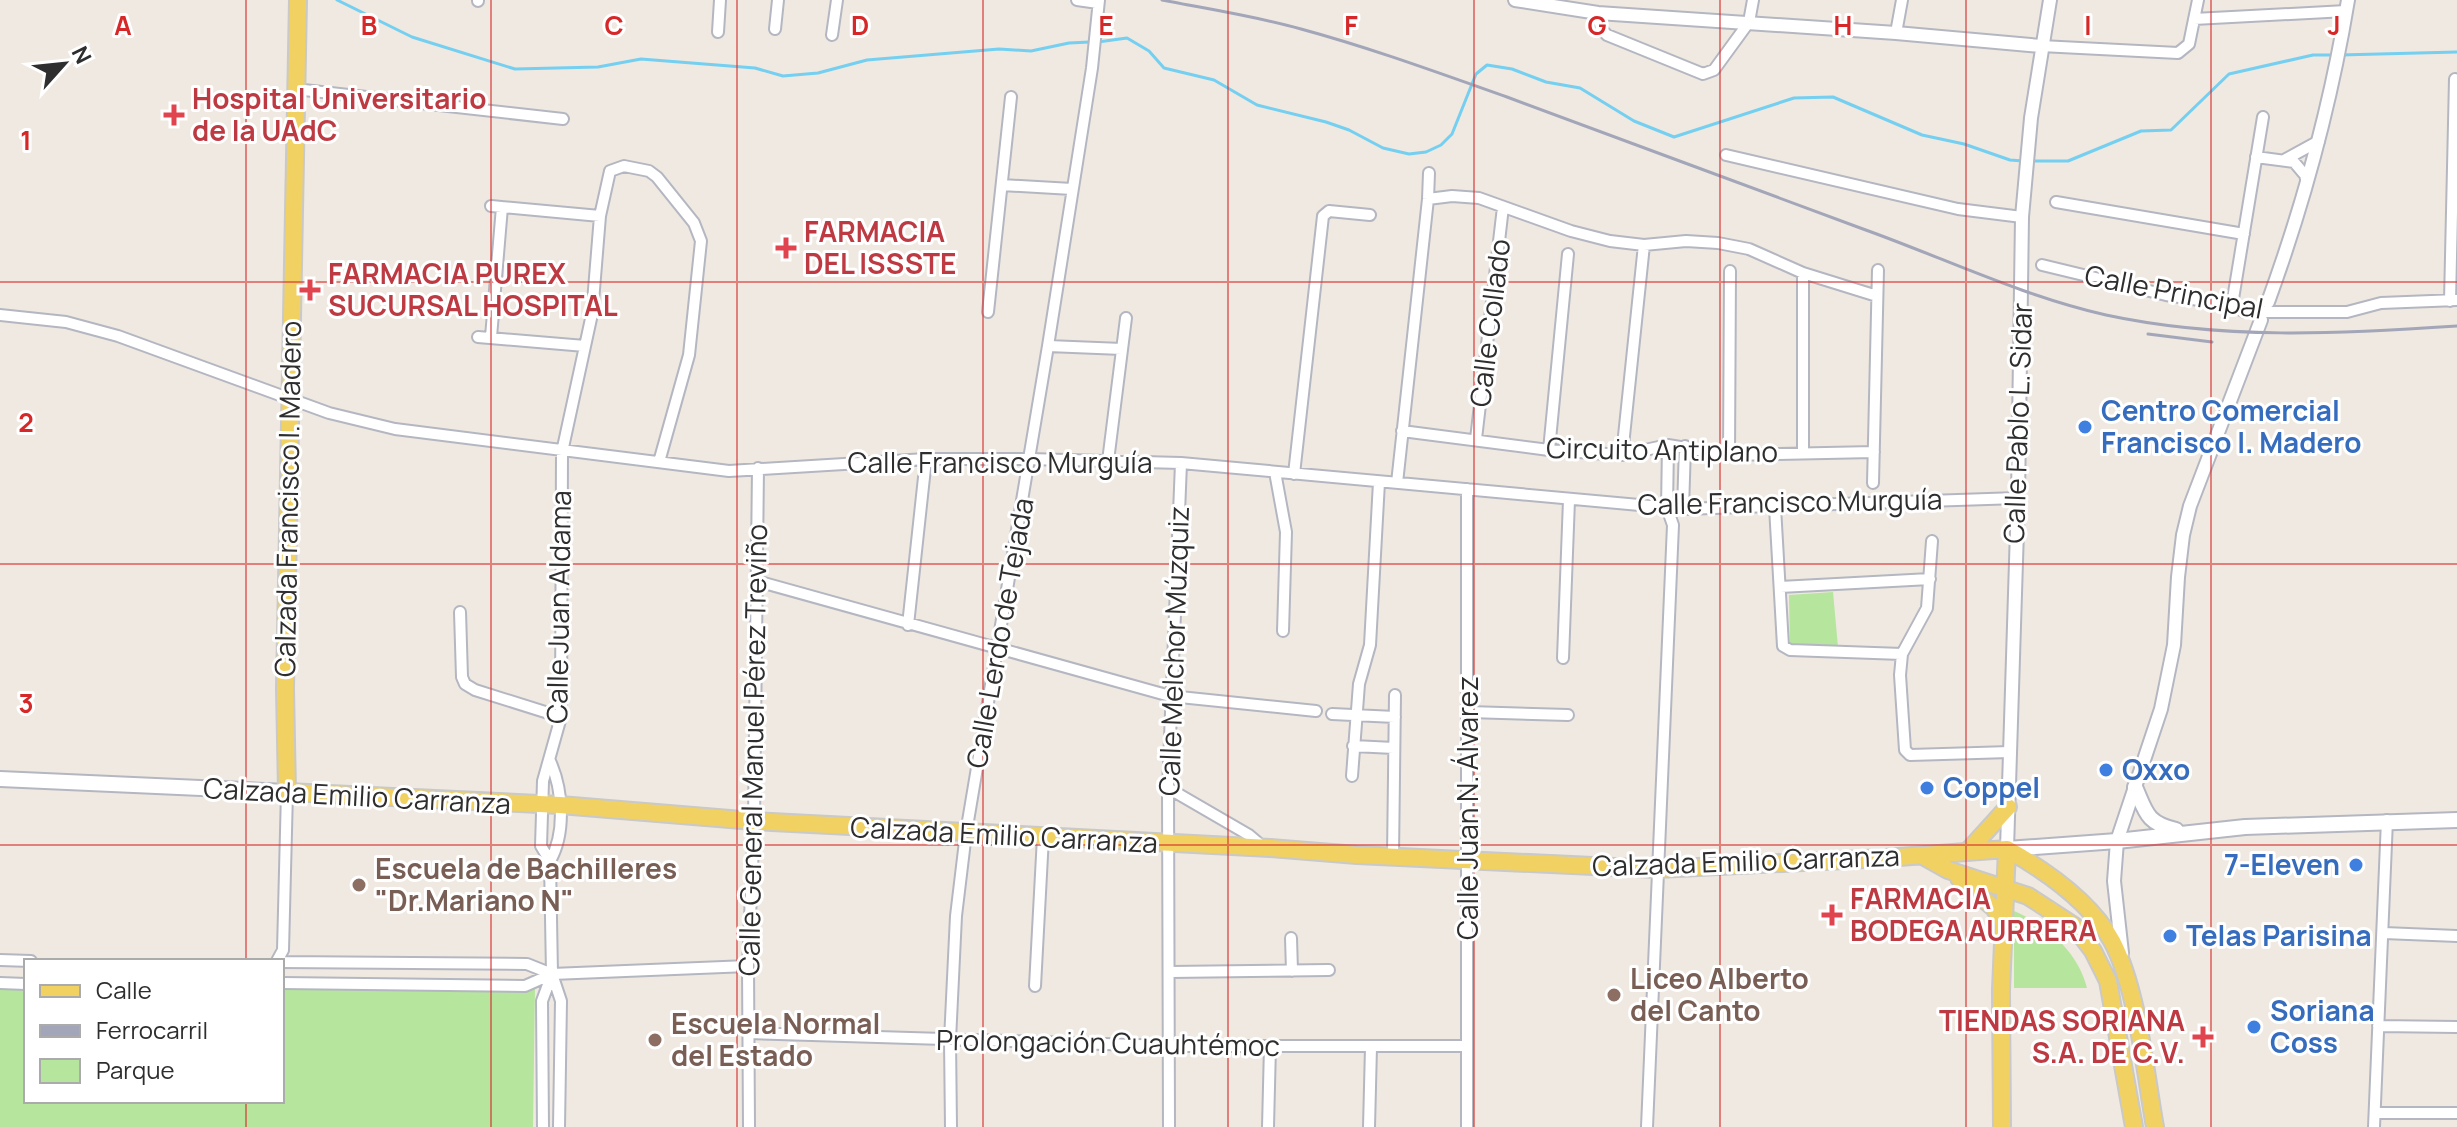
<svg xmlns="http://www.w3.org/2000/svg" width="2457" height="1127" viewBox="0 0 2457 1127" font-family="Manrope,sans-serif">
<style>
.green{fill:#b6e59e}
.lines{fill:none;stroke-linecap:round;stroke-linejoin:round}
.stream{stroke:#75cff0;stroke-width:3}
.minor-casing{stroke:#b4b7c1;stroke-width:14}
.tertiary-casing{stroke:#b4b7c1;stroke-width:16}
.secondary-casing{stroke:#b4b7c1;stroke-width:18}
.primary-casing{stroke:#c9c9c9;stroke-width:20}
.minor{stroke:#fff;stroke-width:10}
.tertiary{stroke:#fff;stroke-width:12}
.secondary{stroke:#fff;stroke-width:14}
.primary{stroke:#f2d163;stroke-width:16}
.rail{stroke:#a3a6b8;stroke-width:3}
.grid{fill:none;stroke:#d62828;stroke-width:2;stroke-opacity:0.55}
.health-dot{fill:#e0444e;stroke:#fff;stroke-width:3}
.shop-dot{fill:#3f7fe0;stroke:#fff;stroke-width:3}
.education-dot{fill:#8d6e63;stroke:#fff;stroke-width:3}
.labels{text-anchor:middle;stroke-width:6;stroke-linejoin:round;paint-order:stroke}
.health-label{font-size:28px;font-weight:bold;fill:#be3a42;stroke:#fff;text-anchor:start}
.street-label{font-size:28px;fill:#2e2e2e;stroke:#fff}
.shop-label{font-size:28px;font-weight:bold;fill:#366cbe;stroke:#fff;text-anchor:start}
.education-label{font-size:28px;font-weight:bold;fill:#785e54;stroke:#fff;text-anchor:start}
.grid-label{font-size:26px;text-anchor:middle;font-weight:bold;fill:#d62828;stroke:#fff;stroke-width:6;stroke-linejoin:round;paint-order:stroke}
</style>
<rect width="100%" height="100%" fill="#efe9e1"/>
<path class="green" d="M1833,592L1838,647L1790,648L1789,595Z
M2014,911C2047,925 2078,952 2087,988H2014Z
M0,985H26V1101H282V987L535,988L533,1127H0Z"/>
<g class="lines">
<path class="stream" d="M337,0L412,37L515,69L598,67L641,59L755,68L783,76L818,73L867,60L999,49L1031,51L1069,43L1090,42
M1098,42L1127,38L1149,51L1164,68L1214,80L1257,105L1326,122L1349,130L1383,148L1409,154L1426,152L1441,145L1452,134L1476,74L1487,65L1512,69L1546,82L1580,88L1634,121L1674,137L1794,98L1833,97L1922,135L1964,144L2010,160L2023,161
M2340,55L2457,52
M2031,161H2068L2141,131L2171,130L2229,74L2313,55H2332"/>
<g class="minor-casing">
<path id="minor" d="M1077,0L1098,3
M478,1V0
M1598,13L1601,29L1607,35L1703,74L1714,70L1749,22L1753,0
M2194,19L2346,11
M775,29L778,0
M718,32L720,0
M1896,33L1902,0
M832,35L837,0
M2041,46L2178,53L2189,44L2198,0
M295,89L563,119
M1726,155L1958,209L2022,217
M2256,157L2294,162L2305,175L2307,183
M2286,159L2319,141
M1002,185L1072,189
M1428,199L1452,196L1479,198L1571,231L1610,241L1644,245L1686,241L1718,243L1749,249L1803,273L1877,296
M2056,202L2244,234
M491,206L600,216
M2042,265L2166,295L2232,305L2245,312H2347L2381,303L2457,300
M2450,301L2455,79
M2232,305L2263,117
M988,312L1011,97
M0,315L66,322L118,336L329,413L395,429L729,471L926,459H1029L1181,463L1683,509L2018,498
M478,337L585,346
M491,337L502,207
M1048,346L1122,349
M1402,431L1549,450L1622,455L1668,445L1729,455L1874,452
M1476,439L1503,207
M1549,450L1568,254
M1803,453V273
M1622,455L1644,245
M1729,455L1730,271
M1108,461L1126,318
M1275,472L1286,532L1283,631
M1294,474L1323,216L1329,211L1370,215
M1397,483L1428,199L1429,173
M1873,483L1878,270
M1467,489V1127
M1775,507L1783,646L1790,650L1902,654
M1683,509L1685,446
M1932,541L1927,608L1902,654L1900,675L1905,750L1910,755L2010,752
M757,581L1170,696L1316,711
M1780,587L1930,579
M460,612L462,677L465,684L475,690L561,717
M908,625L926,459
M1563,658L1569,500
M1469,712L1568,715
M1332,714L1395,717
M1353,746L1394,748
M1352,776L1359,684L1370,645L1379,482
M1168,788L1249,835L1262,846
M1393,856L1395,695
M550,861C566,833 563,790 550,761
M2384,933L2457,936
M1291,938L1292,971
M0,960L31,961
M277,961L283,950L287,792
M282,962L527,964L552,974
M1170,972L1329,970
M0,983L26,984
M282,983L525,986L552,974L748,966
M1035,986L1043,837
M2378,1026L2457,1027
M748,1033L1169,1046H1467
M2375,1113H2457
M543,1127L542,1001L552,974
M559,1127L561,1001L552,974L550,861L541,846L543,781L561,717L562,452L592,314L600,216L610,171L624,166L649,171L657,177L694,223L701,241L689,355L659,462
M749,1127L748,966L754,821L758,468
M951,1127L950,1040L956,916L966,833L1048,346L1092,68L1099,0
M1169,1127L1168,788L1181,463
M1268,1127L1270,1046
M1369,1127L1371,1047
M1647,1127L1673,525L1667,508L1668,445
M2374,1127L2387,820"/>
</g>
<g class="tertiary-casing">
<path id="tertiary" d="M1515,0L1598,13L1896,33L2041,46
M2268,302C2304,203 2331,103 2348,0
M2007,849L2018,498L2022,217L2031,118L2050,0
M2122,953L2114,881L2117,841L2161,709L2174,645L2178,577L2183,535L2190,506L2261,320"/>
</g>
<g class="secondary-casing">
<path id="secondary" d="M0,779L287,792
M2135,787C2146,812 2146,823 2176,830
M2007,849L2117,841L2245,827L2457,820"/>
</g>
<g class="primary-casing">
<path id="primary" d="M298,0L285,688L287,792L560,805L754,821L1270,848L1357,855L1657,869L1885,858L2007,849
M2007,849C2046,871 2090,901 2112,941C2138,990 2145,1072 2155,1127
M1969,850L2008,807
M1923,856L1948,870L2028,896L2074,926L2093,951L2108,981L2134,1127
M1959,878L1994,908L2003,921
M2002,1127L2001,990L2007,849"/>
</g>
<use href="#minor" class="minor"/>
<use href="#tertiary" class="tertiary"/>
<use href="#secondary" class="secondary"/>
<use href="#primary" class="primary"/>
<path class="rail" d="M1162,0C1208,9 1255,16 1301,29C1371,48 1439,73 1507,97C1626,140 1744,186 1863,229C1944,258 2022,296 2106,315C2222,340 2339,334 2457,326
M2148,334L2212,342"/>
</g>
<path class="grid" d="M246,0V961M491,0V1127M737,0V1127M983,0V1127M1228,0V1127M1474,0V1127M1720,0V1127M1966,0V1127M2211,0V1127M0,282H2457M0,564H2457M0,845H2457M246,1101V1127"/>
<g class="health-dot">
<path d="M170 103h8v8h8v8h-8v8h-8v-8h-8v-8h8z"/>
<path d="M782 236h8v8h8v8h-8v8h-8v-8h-8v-8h8z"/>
<path d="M306 278h8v8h8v8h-8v8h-8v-8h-8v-8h8z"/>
<path d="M1828 903h8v8h8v8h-8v8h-8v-8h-8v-8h8z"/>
<path d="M2199 1025h8v8h8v8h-8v8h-8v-8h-8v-8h8z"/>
</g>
<g class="shop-dot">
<circle cx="2085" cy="427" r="8"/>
<circle cx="2106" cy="770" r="8"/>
<circle cx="1927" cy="788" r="8"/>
<circle cx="2356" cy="865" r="8"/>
<circle cx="2170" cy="936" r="8"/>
<circle cx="2254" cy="1027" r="8"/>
</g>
<g class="education-dot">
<circle cx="359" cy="885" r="8"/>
<circle cx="1614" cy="995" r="8"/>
<circle cx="655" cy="1040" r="8"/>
</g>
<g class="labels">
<g class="health-label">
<text x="192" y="109">Hospital Universitario<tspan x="192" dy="32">de la UAdC</tspan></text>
<text x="804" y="242">FARMACIA<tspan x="804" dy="32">DEL ISSSTE</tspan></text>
<text x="328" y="284">FARMACIA PUREX<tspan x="328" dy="32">SUCURSAL HOSPITAL</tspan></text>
<text x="1850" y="909">FARMACIA<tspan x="1850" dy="32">BODEGA AURRERA</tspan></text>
<text x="2185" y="1031" text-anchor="end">TIENDAS SORIANA<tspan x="2185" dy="32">S.A. DE C.V.</tspan></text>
</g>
<g class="street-label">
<text transform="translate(2174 292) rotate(11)" y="10">Calle Principal</text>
<text transform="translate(1490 323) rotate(-83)" y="10">Calle Collado</text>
<text transform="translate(2018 423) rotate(-88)" y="10">Calle Pablo L. Sidar</text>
<text transform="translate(1662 450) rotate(1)" y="10">Circuito Antiplano</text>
<text x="1000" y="473">Calle Francisco Murguía</text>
<text transform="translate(288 499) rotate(-89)" y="10">Calzada Francisco I. Madero</text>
<text transform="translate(1790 502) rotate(-1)" y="10">Calle Francisco Murguía</text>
<text transform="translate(559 607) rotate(-89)" y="10">Calle Juan Aldama</text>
<text transform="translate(1000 633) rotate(-80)" y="10">Calle Lerdo de Tejada</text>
<text transform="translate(1174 651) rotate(-88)" y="10">Calle Melchor Múzquiz</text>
<text transform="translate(753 750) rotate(-89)" y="10">Calle General Manuel Pérez Treviño</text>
<text transform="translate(357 796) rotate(3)" y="10">Calzada Emilio Carranza</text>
<text transform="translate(1468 808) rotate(-90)" y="10">Calle Juan N. Álvarez</text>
<text transform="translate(1004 835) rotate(3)" y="10">Calzada Emilio Carranza</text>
<text transform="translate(1746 861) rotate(-2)" y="10">Calzada Emilio Carranza</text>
<text transform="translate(1108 1043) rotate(1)" y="10">Prolongación Cuauhtémoc</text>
</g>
<g class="shop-label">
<text x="2101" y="421">Centro Comercial<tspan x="2101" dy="32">Francisco I. Madero</tspan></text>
<text x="2122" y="780">Oxxo</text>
<text x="1943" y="798">Coppel</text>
<text x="2340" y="875" text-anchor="end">7-Eleven</text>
<text x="2186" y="946">Telas Parisina</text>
<text x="2270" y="1021">Soriana<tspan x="2270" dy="32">Coss</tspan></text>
</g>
<g class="education-label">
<text x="375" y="879">Escuela de Bachilleres<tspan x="375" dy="32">"Dr.Mariano N"</tspan></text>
<text x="1630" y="989">Liceo Alberto<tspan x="1630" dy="32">del Canto</tspan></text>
<text x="671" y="1034">Escuela Normal<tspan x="671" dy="32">del Estado</tspan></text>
</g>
</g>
<g class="grid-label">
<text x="123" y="35">A</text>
<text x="369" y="35">B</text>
<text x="614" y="35">C</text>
<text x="860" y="35">D</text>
<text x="1106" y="35">E</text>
<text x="1351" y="35">F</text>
<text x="1597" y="35">G</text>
<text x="1843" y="35">H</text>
<text x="2088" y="35">I</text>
<text x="2334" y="35">J</text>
<text x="26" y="150">1</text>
<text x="26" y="432">2</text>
<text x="26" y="713">3</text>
</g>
<rect x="24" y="959" width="260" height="144" fill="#ffffff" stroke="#ababab" stroke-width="2"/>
<rect x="40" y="985" width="40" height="12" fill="#f2d163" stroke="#ababab" stroke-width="2"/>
<text x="96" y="999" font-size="24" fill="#2e2e2e">Calle</text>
<rect x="40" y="1025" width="40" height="12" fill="#a3a6b8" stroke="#ababab" stroke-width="2"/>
<text x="96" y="1039" font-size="24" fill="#2e2e2e">Ferrocarril</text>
<rect x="40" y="1059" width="40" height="24" fill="#b6e59e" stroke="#ababab" stroke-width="2"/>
<text x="96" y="1079" font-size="24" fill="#2e2e2e">Parque</text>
<g transform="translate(64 64) rotate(63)" stroke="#ffffff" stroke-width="6" paint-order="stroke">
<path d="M0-6L14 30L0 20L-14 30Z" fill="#2e2e2e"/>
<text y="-12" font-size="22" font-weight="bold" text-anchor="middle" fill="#2e2e2e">N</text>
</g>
</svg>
